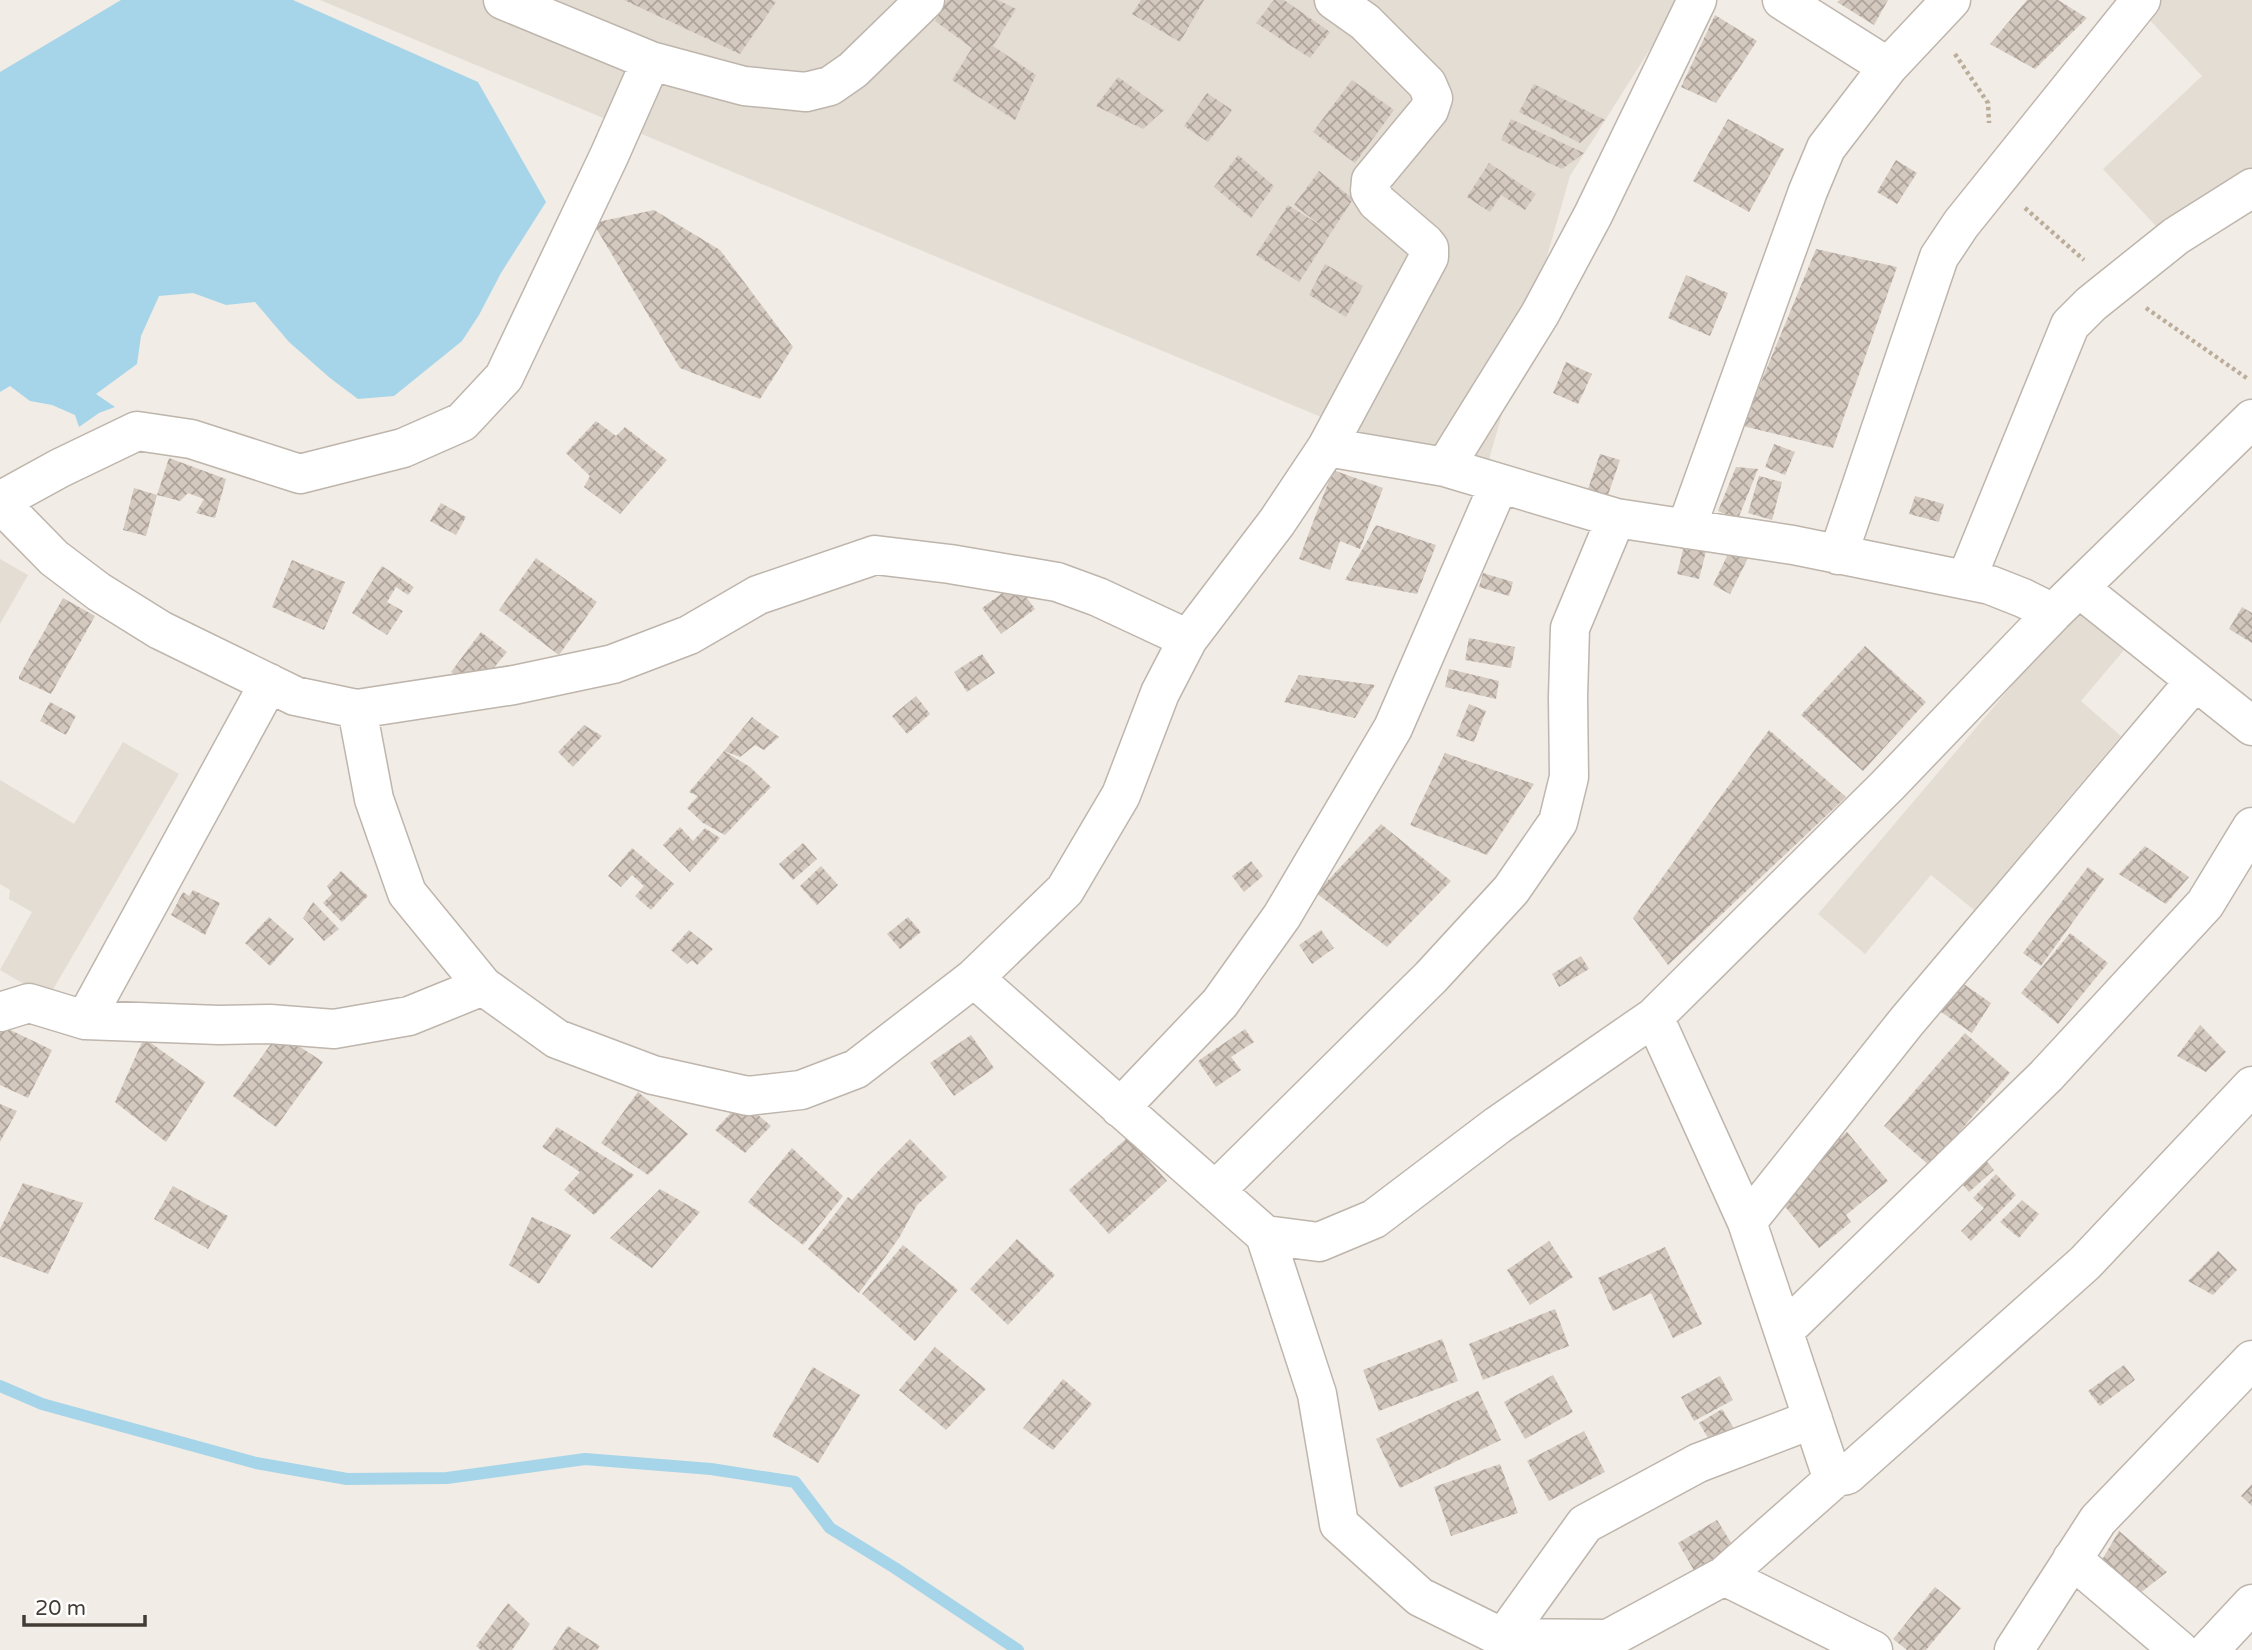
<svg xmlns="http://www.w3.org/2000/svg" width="2252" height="1650" viewBox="0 0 2252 1650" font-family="'Varela Round',sans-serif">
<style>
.residential{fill:#e4ddd4}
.water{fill:#a6d5e9}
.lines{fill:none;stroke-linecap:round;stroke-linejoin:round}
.stream{stroke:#a6d5e9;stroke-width:12}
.building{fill:url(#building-cross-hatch)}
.minor-casing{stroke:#beb5ac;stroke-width:41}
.path{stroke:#bcad9b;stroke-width:4.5;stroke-dasharray:3.5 3.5;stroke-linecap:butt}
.minor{stroke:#fff;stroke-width:38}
</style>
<defs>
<pattern id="building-cross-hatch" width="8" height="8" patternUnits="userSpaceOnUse" patternTransform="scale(1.75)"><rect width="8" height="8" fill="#d4c9bf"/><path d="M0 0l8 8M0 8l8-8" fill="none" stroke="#aea49c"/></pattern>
</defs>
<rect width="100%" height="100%" fill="#f1ece5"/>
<path class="residential" d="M320,0H1681L1570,176L1482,484Z
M2131,0H2252V185L2180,252L2103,169L2202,76Z
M0,559L28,575L0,624Z
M2082,603L2130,643L2081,701L2121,736L1974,910L1931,875L1865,954L1818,914Z
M123,742L179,774L48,998L0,970L32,912L9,899L10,890L0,884V780L74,824Z"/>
<path class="water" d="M121,0H293L478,82L546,202L501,273L479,315L462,341L394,396L358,399L330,378L289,342L255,302L226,305L193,293L159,296L141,336L137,364L96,394L115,407L99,413L79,427L75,415L52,405L30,401L10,386L0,392V72Z"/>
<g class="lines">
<path class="stream" d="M0,1386L42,1404L256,1463L347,1479L447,1478L585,1459L711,1469L795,1482L830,1528L895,1568L1018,1650"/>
</g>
<path class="building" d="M624,0H772L776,2L740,54Z
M947,0H998L1016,9L993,46L1036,75L1015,120L952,80L972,48L935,21Z
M1141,0H1204L1180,42L1132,14Z
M1274,0H1284L1330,32L1310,58L1256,23Z
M1840,0H1888L1874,25L1837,2Z
M2027,0H2058L2087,18L2035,69L1990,44Z
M1715,15L1757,41L1716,103L1681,87Z
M1118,77L1164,110L1143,129L1096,106Z
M1352,80L1394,110L1355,163L1313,132Z
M1534,84L1605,120L1580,143L1519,112Z
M1207,93L1232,110L1208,142L1184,126Z
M1511,119L1584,153L1562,169L1501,140Z
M1728,119L1784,149L1749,212L1693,181Z
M1238,155L1274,186L1251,218L1214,187Z
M1896,160L1917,173L1897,204L1877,192Z
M1489,163L1536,194L1525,210L1501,195L1490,212L1467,197Z
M1319,171L1353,199L1299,282L1256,255L1288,205L1323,227L1294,205Z
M654,210L720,250L793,347L760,399L680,368L593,223Z
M1816,249L1897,267L1833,448L1743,426Z
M1325,264L1363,286L1346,317L1309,295Z
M1686,275L1728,293L1710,336L1668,318Z
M1566,362L1592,374L1578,404L1553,393Z
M596,421L616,436L625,427L667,460L620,514L584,487L590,476L566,453Z
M1774,444L1795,452L1785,475L1765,467Z
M1600,454L1620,460L1608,495L1588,489Z
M169,458L226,479L215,518L196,513L204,499L188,493L180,501L157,495Z
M1736,467L1758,469L1738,519L1718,511Z
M1333,470L1383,488L1360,549L1340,541L1330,570L1299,559Z
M1759,476L1782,482L1772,520L1748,513Z
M134,488L157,495L146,536L123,530Z
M1915,496L1944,504L1939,522L1909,514Z
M441,503L466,517L456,535L430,521Z
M1376,525L1436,545L1417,594L1345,580Z
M1685,542L1707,547L1699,579L1677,574Z
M1730,550L1750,554L1730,594L1713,585Z
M536,558L597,602L559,655L499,610Z
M292,560L345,582L324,630L272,607Z
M382,566L414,587L408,595L396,587L387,602L403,611L387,635L352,613Z
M1483,573L1513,582L1509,596L1479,587Z
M1016,583L1035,609L1001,634L982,608Z
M63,598L95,616L51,694L19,679V676Z
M2242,607L2252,613V643L2229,629Z
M481,632L507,652L476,689L451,672Z
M1469,638L1515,647L1511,668L1465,660Z
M1865,646L1926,702L1863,771L1801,715Z
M982,654L995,673L967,692L954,672Z
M1449,669L1499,681L1496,699L1445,687Z
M1299,675L1375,685L1355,718L1284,702Z
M916,696L930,714L907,734L892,716Z
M50,702L76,716L66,735L40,721Z
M1469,704L1486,711L1474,742L1456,736Z
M752,717L779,737L764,750L755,745L740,757L724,751Z
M584,725L602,736L573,767L558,752Z
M1769,730L1846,797L1668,965L1633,918Z
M724,751L750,767L771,787L725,835L703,823L687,808L698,796L689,792Z
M1445,753L1534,784L1487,855L1410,825Z
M1381,824L1451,881L1387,947L1316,893Z
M680,827L693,841L705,828L720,838L690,872L663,845Z
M803,843L817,859L793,880L779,864Z
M2145,846L2189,877L2166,904L2119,874Z
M632,848L674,884L651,910L635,896L644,886L632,875L621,887L608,876Z
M1251,861L1263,876L1244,892L1232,876Z
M821,866L838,885L817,905L800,886Z
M2088,867L2104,879L2041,966L2023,953Z
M341,871L368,896L342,922L323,903L332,894L327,886Z
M193,890L220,903L205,935L171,915L183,892L189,896Z
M313,902L339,929L324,941L303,918Z
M269,917L294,939L270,966L245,943Z
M908,917L921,932L900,949L887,934Z
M689,930L713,949L697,965L692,960L687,964L671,950Z
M1321,930L1334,948L1312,964L1299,945Z
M2070,933L2108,963L2058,1024L2021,993Z
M1581,956L1589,969L1559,987L1552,974Z
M1955,978L1991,1003L1972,1033L1935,1008Z
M0,1025L52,1050L28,1098L0,1085Z
M2200,1025L2226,1052L2206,1072L2177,1056Z
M1245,1029L1254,1042L1231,1057L1241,1070L1216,1087L1198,1061Z
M279,1033L323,1062L276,1127L233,1096Z
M1965,1033L2010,1073L1930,1166L1884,1126Z
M971,1035L994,1068L954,1096L930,1063Z
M144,1038L205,1082L166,1142L115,1102Z
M638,1092L688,1134L648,1175L601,1143Z
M742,1101L771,1126L745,1153L715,1130Z
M0,1104L17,1111L0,1142Z
M557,1127L634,1175L594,1215L564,1190L580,1172L542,1147Z
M1847,1132L1888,1181L1846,1215L1851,1222L1819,1248L1774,1193Z
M1128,1137L1167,1181L1109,1234L1069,1190Z
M910,1139L947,1177L917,1205L899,1238L859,1293L808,1249L848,1197L852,1200L881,1168Z
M792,1148L843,1196L803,1245L748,1202Z
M1982,1156L1994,1170L1969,1192L1957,1178Z
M1996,1174L2016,1195L1971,1241L1961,1231L1984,1208L1973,1198Z
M23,1183L83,1203L48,1274L0,1256V1229Z
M173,1186L228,1216L208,1249L154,1219Z
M660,1189L700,1212L652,1268L610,1238Z
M2022,1200L2039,1214L2019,1238L2000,1222Z
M532,1217L571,1235L539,1284L509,1265Z
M1017,1239L1055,1275L1008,1325L970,1289Z
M1549,1241L1573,1277L1530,1305L1507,1270Z
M903,1245L958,1290L915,1341L862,1294Z
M1665,1247L1702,1324L1673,1338L1651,1293L1613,1311L1598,1278Z
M2218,1251L2237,1270L2213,1295L2188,1281Z
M1555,1309L1569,1346L1483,1380L1469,1344Z
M1442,1339L1458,1381L1379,1411L1363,1370Z
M935,1347L986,1389L946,1430L899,1390Z
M2124,1365L2135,1380L2100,1406L2088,1391Z
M813,1367L860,1395L818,1463L772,1436Z
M1553,1375L1573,1412L1525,1439L1504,1402Z
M1720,1376L1733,1400L1694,1421L1681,1397Z
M1063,1379L1092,1404L1053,1450L1023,1428Z
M1478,1391L1501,1440L1400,1488L1376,1439Z
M1722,1409L1736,1432L1713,1446L1699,1423Z
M1584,1431L1605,1472L1549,1501L1527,1461Z
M1500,1464L1518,1513L1451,1536L1434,1487Z
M2252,1484V1506L2241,1496Z
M1717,1520L1735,1549L1695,1572L1678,1543Z
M2119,1531L2167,1572L2130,1601L2096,1570Z
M1935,1587L1961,1608L1926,1650H1907L1893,1639Z
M508,1603L530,1624L512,1650H481L476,1646Z
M568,1626L600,1646L597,1650H552Z"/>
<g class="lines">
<g class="minor-casing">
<path id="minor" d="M503,0L651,61L744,86L806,92L830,86L853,70L925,0
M1782,0L1888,67
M1327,447L1445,467L1616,518L1793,545L1990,585L2023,598L2053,613
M1445,467L1540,314L1593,215L1697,0
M0,501L60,468L137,431L191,439L300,474L403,448L462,422L504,377L609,156L651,61
M0,503L54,558L99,592L160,630L295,696L357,709L514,685L613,664L689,635L758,595L875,555L950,564L1057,582L1098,597L1188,639
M1686,529L1808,191L1826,148L1888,67L1951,0
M1838,555L1939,257L1961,224L2141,0
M1966,580L2070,325L2091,304L2176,236L2252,188
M2079,588L2252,726
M357,709L374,799L407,893L483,986L557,1039L653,1075L748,1096L801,1090L856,1069L974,978L1065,890L1121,795L1160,693L1188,639L1277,522L1327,447L1429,257V248L1425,243L1377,202L1370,191L1371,180L1429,110L1433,98L1427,84L1365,22L1334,0
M974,978L1265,1235L1319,1242L1374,1219L1498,1125L1654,1017L1887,786L2053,613L2252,419
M0,1012L29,1003L85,1020L219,1025L270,1024L334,1029L409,1016L483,986
M1654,1017L1747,1222L1830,1471L1836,1477L1847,1475L2085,1263L2252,1086
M85,1020L269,683
M1120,1108L1220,1003L1282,916L1393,728L1499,484
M1215,1191L1431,977L1511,890L1558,822L1569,777L1568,697L1570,628L1616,518
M1747,1222L1907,1021L2195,681
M1265,1235L1317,1394L1339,1524L1420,1597L1503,1638L1608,1639L1724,1576L1836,1477
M1784,1331L2046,1076L2205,904L2252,827
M2072,1559L2179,1650
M1724,1576L1873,1650
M1503,1638L1585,1524L1698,1463L1813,1419
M2014,1650L2098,1520L2252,1360
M2209,1650L2252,1604"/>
</g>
<path class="path" d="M1955,54L1988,103L1989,123
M2025,208L2084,260
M2146,308L2248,379"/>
<use href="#minor" class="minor"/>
</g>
<path d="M24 1615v10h121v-10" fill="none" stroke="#433c35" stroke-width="3.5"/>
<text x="35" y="1615" font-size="21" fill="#433c35" stroke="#ffffff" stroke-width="5" paint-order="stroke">20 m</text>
</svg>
